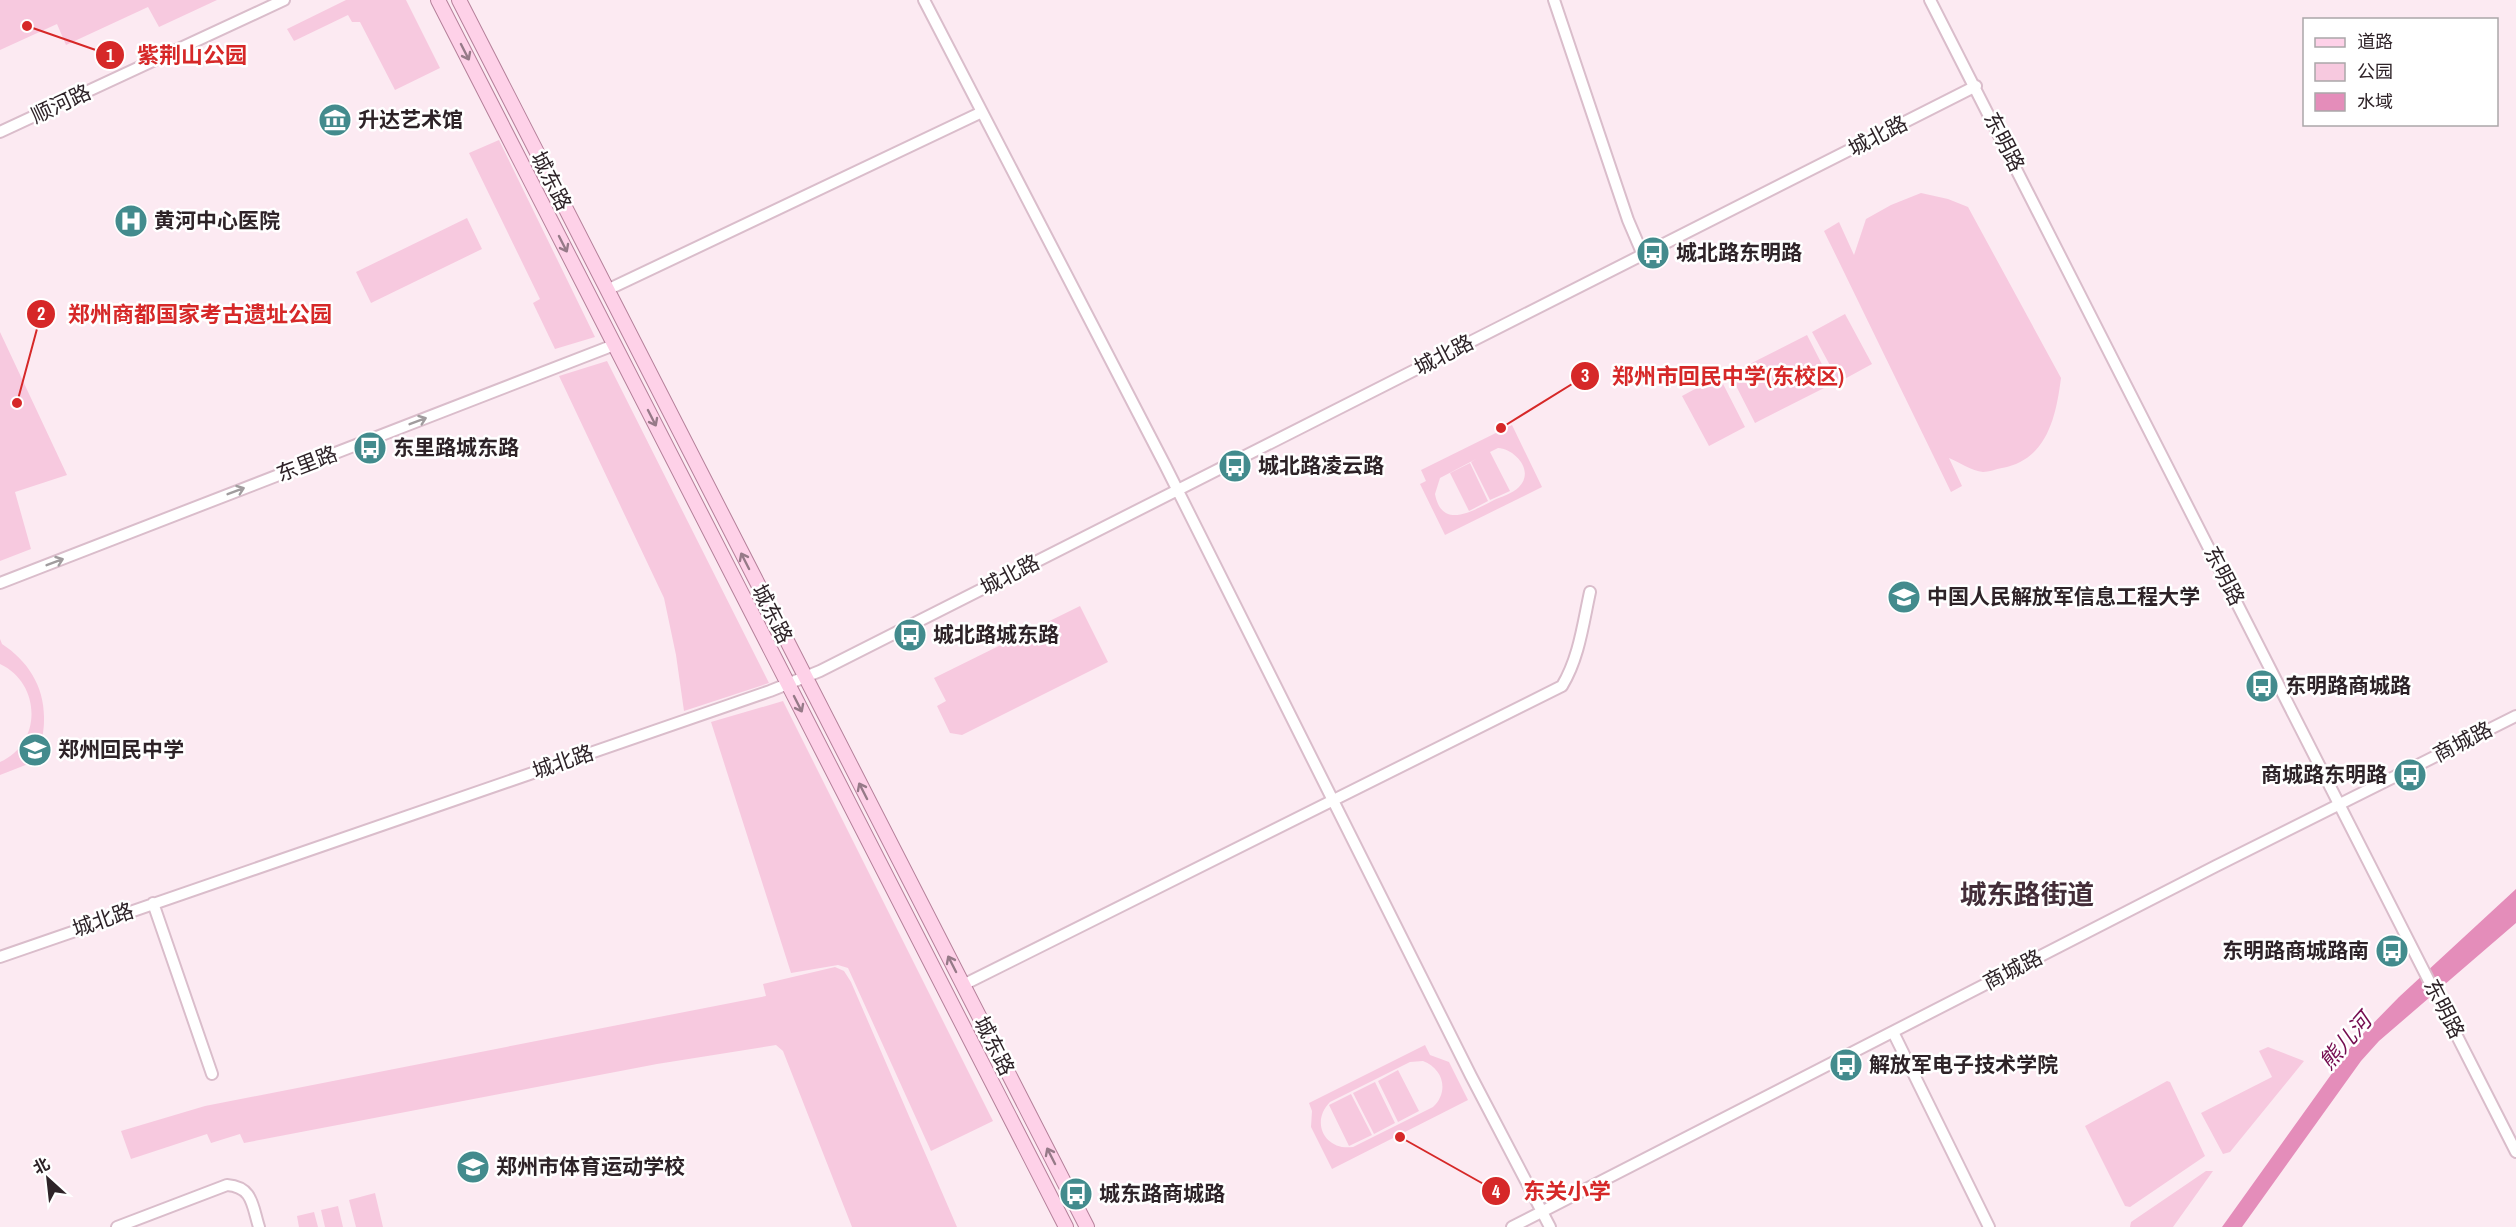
<svg xmlns="http://www.w3.org/2000/svg" width="2516" height="1227" viewBox="0 0 2516 1227" font-family="'Archivo Narrow','Noto Sans SC',sans-serif">
<style>
.green{fill:#f7c9df;fill-rule:evenodd}
.water{fill:#e48dba}
.lines{fill:none;stroke-linecap:round;stroke-linejoin:round}
.minor-casing{stroke:#dabdcb;stroke-width:14}
.major-casing{stroke:#b5809a;stroke-width:16}
.minor{stroke:#fff;stroke-width:10}
.major{stroke:#fed1e8;stroke-width:14}
.oneway{stroke:#967a88}
.oneway2{stroke:#a19c9e}
.labels{text-anchor:middle;stroke-width:5;stroke-linejoin:round;paint-order:stroke}
.street-label{font-size:21px;fill:#2e2328;stroke:#fff}
.poi-label{font-size:21px;font-weight:bold;fill:#2e2328;stroke:#fff;text-anchor:start}
.water-label{font-size:22px;font-style:italic;fill:#740b4f;stroke:#fff}
.district-label{font-size:27px;font-weight:bold;fill:#432d38;stroke:#fff}
.leader{fill:none;stroke:#d62828;stroke-width:2}
.callout-dot{fill:#d62828;stroke:#fff;stroke-width:2}
.mark-label{font-size:18px;text-anchor:middle;font-weight:bold;fill:#fff}
.callout-label{font-size:22px;text-anchor:middle;font-weight:bold;fill:#d62828;stroke:#fff;stroke-width:5;stroke-linejoin:round;paint-order:stroke}
</style>
<rect width="100%" height="100%" fill="#fceaf2"/>
<path class="green" d="M0,0H217L159,27L148,7L66,45L57,24L0,50Z
M346,0H406L440,68L395,90L360,22H352L348,15L294,41L287,29Z
M499,140L595,337L555,349L533,303L540,299L469,153Z
M1921,193L1948,199L1968,207L2061,378C2056,417 2047,460 2002,468C1996,469 1989,472 1983,472C1972,471 1959,462 1949,458L1962,486L1951,492L1824,231L1839,222L1854,255L1866,219L1891,205Z
M467,218L482,249L371,303L356,272Z
M1845,314L1872,364L1839,382L1812,332Z
M0,332L67,475L15,492L31,549L0,561Z
M1807,335L1832,384L1755,423L1730,374Z
M607,361L769,683L684,711L676,655L664,598L559,376Z
M1719,376L1745,427L1709,446L1682,396Z
M1512,425L1542,487L1445,535L1420,484L1426,481L1421,470ZM1498,448C1515,449 1535,471 1519,487C1513,493 1501,497 1494,500C1474,510 1442,531 1435,494L1440,478L1476,459L1471,462L1490,500L1510,491L1490,452Z
M1470,463L1488,501L1469,511L1450,473Z
M1080,606L1108,662L962,735L950,733L937,706L946,701L934,678Z
M0,639L2,644C28,661 45,687 44,720C44,737 39,739 46,757L0,775V762C43,743 41,683 0,664Z
M783,701L993,1121L931,1151L848,968L838,965L791,973L711,722Z
M835,967L844,971L851,982L957,1227H852L783,1051L776,1045L657,1064L244,1143L240,1134L211,1143L207,1134L131,1159L121,1131L205,1106L766,996L763,984Z
M1425,1045L1430,1055L1449,1062L1468,1100L1332,1169L1311,1127L1312,1111L1309,1103ZM1423,1061C1444,1069 1449,1092 1433,1107L1353,1147C1325,1151 1310,1122 1330,1102L1410,1062Z
M2268,1047L2304,1061L2230,1152L2223,1154L2201,1113L2272,1077L2259,1051Z
M1398,1070L1419,1111L1398,1122L1378,1081Z
M2167,1081L2170,1082L2205,1156L2130,1207L2125,1206L2085,1126Z
M1375,1082L1395,1123L1374,1134L1353,1093Z
M1351,1094L1372,1135L1349,1146L1329,1105Z
M2206,1171H2213L2173,1227H2130L2131,1222Z
M375,1193L383,1227H356L349,1200Z
M338,1206L343,1227H325L321,1210Z
M314,1212L318,1227H299L297,1216Z"/>
<path class="water" d="M2516,889V923L2379,1041L2361,1061L2242,1227H2222L2353,1044L2399,997Z"/>
<g class="lines">
<g class="minor-casing">
<path id="minor" d="M924,0L1165,465L1471,1076L1550,1227
M1554,0L1628,220L1643,255
M1930,0L2516,1152
M0,132L284,0
M607,290L982,112
M0,583L614,345
M153,903L212,1074
M0,957L770,691L820,671L1976,86
M963,985L1562,686C1579,658 1583,624 1590,592
M1893,1032L1989,1227
M117,1227L227,1185C253,1187 252,1205 259,1227
M1512,1227L2216,866L2516,716"/>
</g>
<g class="major-casing">
<path id="major" d="M438,0L1066,1227
M459,0L1087,1227"/>
</g>
<use href="#minor" class="minor"/>
<use href="#major" class="major"/>
</g>
<defs><path id="oneway-shaft" d="M-6 0H5M1.5-3L5.5 0L1.5 3" fill="none" stroke-width="1.6" stroke-linecap="round" stroke-linejoin="round" transform="scale(1.5)"/></defs>
<g class="oneway">
<use href="#oneway-shaft" transform="translate(465 52) rotate(63)"/>
<use href="#oneway-shaft" transform="translate(563 244) rotate(63)"/>
<use href="#oneway-shaft" transform="translate(652 418) rotate(63)"/>
<use href="#oneway-shaft" transform="translate(745 561) rotate(-117)"/>
<use href="#oneway-shaft" transform="translate(798 704) rotate(63)"/>
<use href="#oneway-shaft" transform="translate(863 791) rotate(-117)"/>
<use href="#oneway-shaft" transform="translate(952 964) rotate(-117)"/>
<use href="#oneway-shaft" transform="translate(1051 1156) rotate(-117)"/>
</g>
<g class="oneway2">
<use href="#oneway-shaft" transform="translate(418 421) rotate(-21)"/>
<use href="#oneway-shaft" transform="translate(236 491) rotate(-21)"/>
<use href="#oneway-shaft" transform="translate(55 562) rotate(-21)"/>
</g>
<defs>
<g id="museum-disc" transform="scale(1.725)"><circle r="9.5" fill="#438b8d" stroke="#fff"/><path d="M0-6L6-3V-2H-6V-3ZM-5-1h2V3h-2ZM-1-1h2V3h-2ZM3-1h2V3H3ZM-6 4H6V6H-6Z" fill="#fff"/></g>
<g id="hospital-disc" transform="scale(1.725)"><circle r="9.5" fill="#438b8d" stroke="#fff"/><path d="M-5-5h3v3.5h4V-5h3V5h-3V1.5h-4V5h-3Z" fill="#fff"/></g>
<g id="bus-disc" transform="scale(1.725)"><circle r="9.5" fill="#438b8d" stroke="#fff"/><path d="M-5-6H5V4H4V6H2V4H-2V6H-4V4H-5ZM-3.5-4V0h7V-4ZM-3.5 1.2v1.5H-2V1.2ZM2 1.2v1.5H3.5V1.2Z" fill="#fff"/></g>
<g id="university-disc" transform="scale(1.725)"><circle r="9.5" fill="#438b8d" stroke="#fff"/><path d="M0-5L7-2L0 1L-7-2ZM-4 1L0 2.5L4 1V4Q0 6-4 4Z" fill="#fff"/></g>
<g id="school-disc" transform="scale(1.725)"><circle r="9.5" fill="#438b8d" stroke="#fff"/><path d="M0-5L7-2L0 1L-7-2ZM-4 1L0 2.5L4 1V4Q0 6-4 4Z" fill="#fff"/></g>
</defs>
<g fill-rule="evenodd">
<use href="#museum-disc" x="335" y="120"/>
<use href="#hospital-disc" x="131" y="221"/>
<use href="#bus-disc" x="1653" y="253"/>
<use href="#bus-disc" x="370" y="448"/>
<use href="#bus-disc" x="1235" y="466"/>
<use href="#university-disc" x="1904" y="597"/>
<use href="#bus-disc" x="910" y="635"/>
<use href="#bus-disc" x="2262" y="686"/>
<use href="#school-disc" x="35" y="750"/>
<use href="#bus-disc" x="2410" y="775"/>
<use href="#bus-disc" x="2392" y="951"/>
<use href="#bus-disc" x="1846" y="1065"/>
<use href="#school-disc" x="473" y="1167"/>
<use href="#bus-disc" x="1076" y="1194"/>
</g>
<g class="labels">
<g class="street-label">
<text transform="translate(61 104) rotate(-25)" y="7">顺河路</text>
<text transform="translate(1878 136) rotate(-27)" y="7">城北路</text>
<text transform="translate(2004 142) rotate(63)" y="7">东明路</text>
<text transform="translate(551 181) rotate(63)" y="7">城东路</text>
<text transform="translate(1444 355) rotate(-27)" y="7">城北路</text>
<text transform="translate(307 464) rotate(-21)" y="7">东里路</text>
<text transform="translate(1010 575) rotate(-27)" y="7">城北路</text>
<text transform="translate(2224 576) rotate(63)" y="7">东明路</text>
<text transform="translate(772 614) rotate(63)" y="7">城东路</text>
<text transform="translate(2463 742) rotate(-27)" y="7">商城路</text>
<text transform="translate(563 762) rotate(-19)" y="7">城北路</text>
<text transform="translate(103 920) rotate(-19)" y="7">城北路</text>
<text transform="translate(2013 970) rotate(-27)" y="7">商城路</text>
<text transform="translate(2444 1009) rotate(63)" y="7">东明路</text>
<text transform="translate(994 1046) rotate(63)" y="7">城东路</text>
</g>
<g class="poi-label">
<text x="358" y="127">升达艺术馆</text>
<text x="154" y="228">黄河中心医院</text>
<text x="1676" y="260">城北路东明路</text>
<text x="393" y="455">东里路城东路</text>
<text x="1258" y="473">城北路凌云路</text>
<text x="1927" y="604">中国人民解放军信息工程大学</text>
<text x="933" y="642">城北路城东路</text>
<text x="2285" y="693">东明路商城路</text>
<text x="58" y="757">郑州回民中学</text>
<text x="2387" y="782" text-anchor="end">商城路东明路</text>
<text x="2369" y="958" text-anchor="end">东明路商城路南</text>
<text x="1869" y="1072">解放军电子技术学院</text>
<text x="496" y="1174">郑州市体育运动学校</text>
<text x="1099" y="1201">城东路商城路</text>
</g>
<g class="water-label">
<text transform="translate(2345 1041) rotate(-49)" y="8">熊儿河</text>
</g>
<g class="district-label">
<text x="2027" y="904">城东路街道</text>
</g>
</g>
<path class="leader" d="M27 26L110 55M17 403L41 314M1501 428L1585 376M1400 1137L1496 1191"/>
<g class="callout-dot">
<circle cx="27" cy="26" r="6"/>
<circle cx="17" cy="403" r="6"/>
<circle cx="1501" cy="428" r="6"/>
<circle cx="1400" cy="1137" r="6"/>
<circle cx="110" cy="55" r="15"/>
<circle cx="41" cy="314" r="15"/>
<circle cx="1585" cy="376" r="15"/>
<circle cx="1496" cy="1191" r="15"/>
</g>
<g class="mark-label">
<text x="110" y="62">1</text>
<text x="41" y="320">2</text>
<text x="1585" y="382">3</text>
<text x="1496" y="1198">4</text>
</g>
<g class="callout-label">
<text x="192" y="63">紫荆山公园</text>
<text x="200" y="322">郑州商都国家考古遗址公园</text>
<text x="1728" y="384">郑州市回民中学(东校区)</text>
<text x="1567" y="1199">东关小学</text>
</g>
<rect x="2303" y="18" width="195" height="108" fill="#ffffff" stroke="#aba7a9" stroke-width="1.5"/>
<rect x="2315" y="38" width="30" height="9" fill="#fed1e8" stroke="#aba7a9" stroke-width="1.5"/>
<text x="2357" y="48" font-size="18" fill="#2e2328">道路</text>
<rect x="2315" y="63" width="30" height="18" fill="#f7c9df" stroke="#aba7a9" stroke-width="1.5"/>
<text x="2357" y="78" font-size="18" fill="#2e2328">公园</text>
<rect x="2315" y="93" width="30" height="18" fill="#e48dba" stroke="#aba7a9" stroke-width="1.5"/>
<text x="2357" y="108" font-size="18" fill="#2e2328">水域</text>
<g transform="translate(48 1179) rotate(333)" stroke="#ffffff" stroke-width="4.5" paint-order="stroke">
<path d="M0-4.5L10 22L0 15L-10 22Z" fill="#2e2328"/>
<text y="-9" font-size="16" font-weight="bold" text-anchor="middle" fill="#2e2328">北</text>
</g>
</svg>
